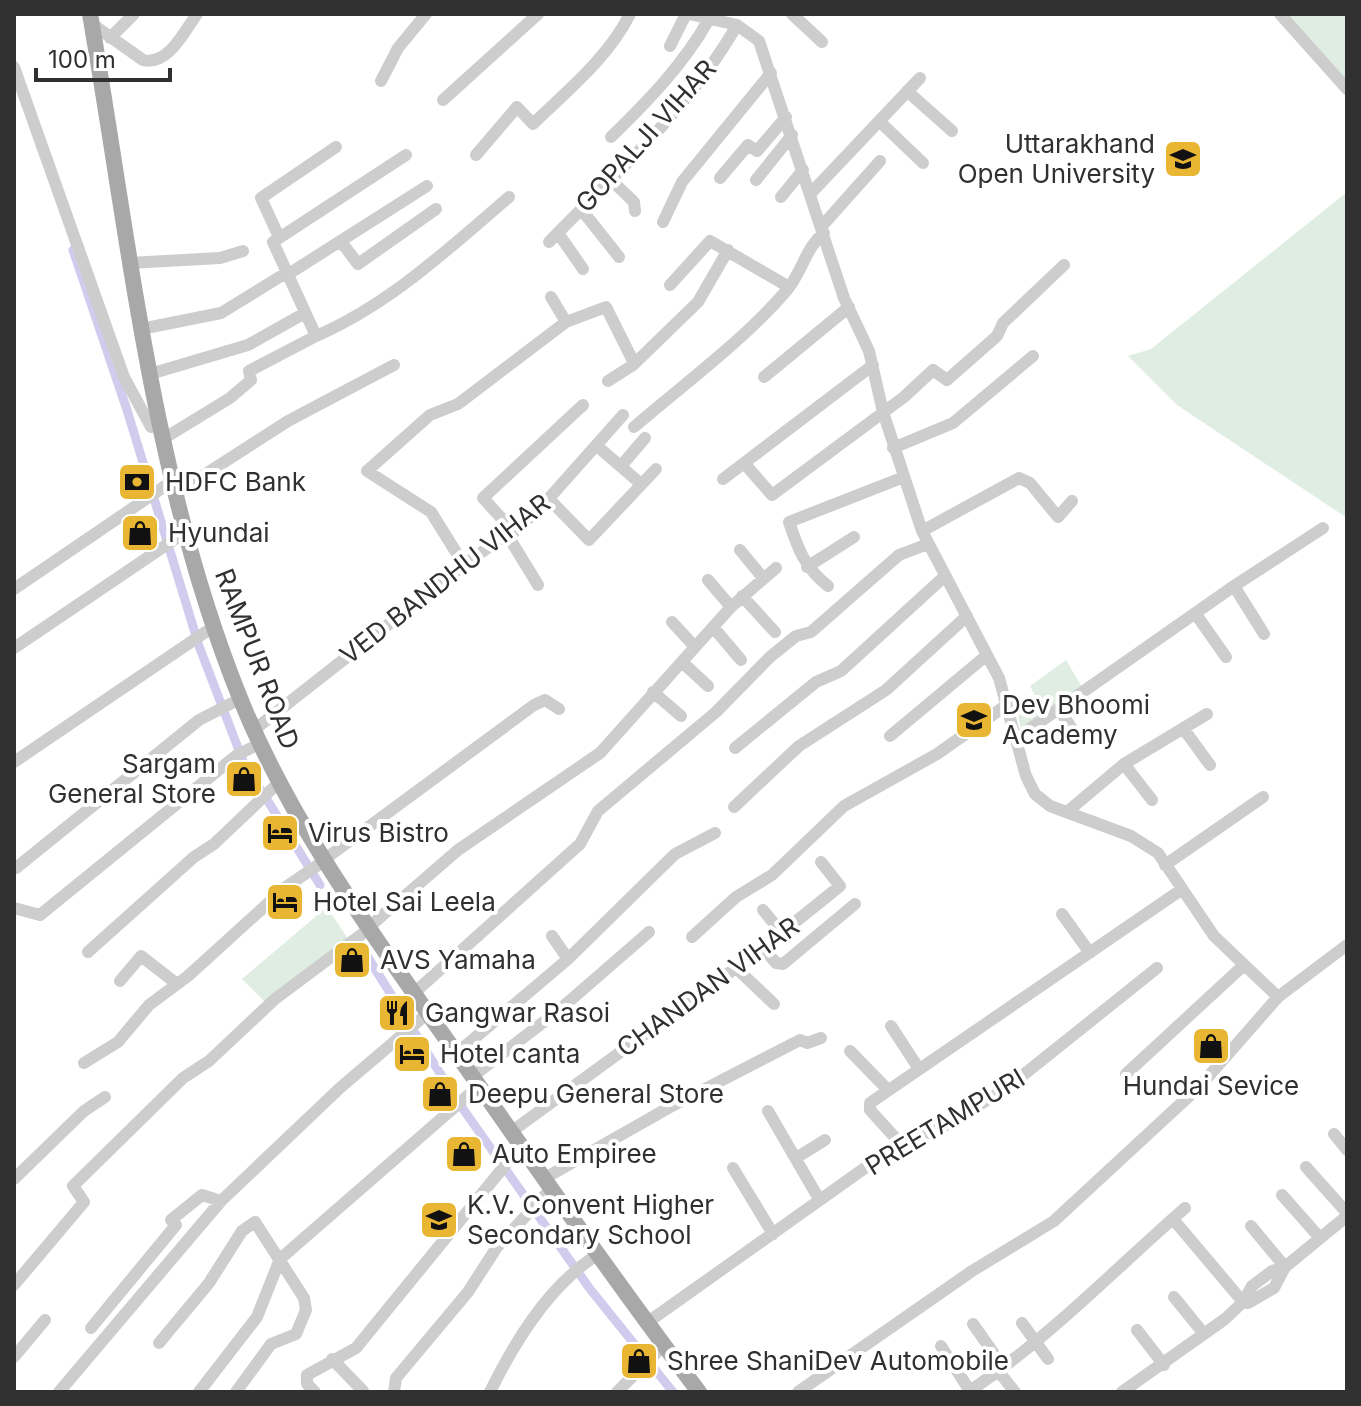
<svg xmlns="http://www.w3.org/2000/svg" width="1361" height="1406" viewBox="0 0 1361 1406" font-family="Inter,sans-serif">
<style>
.green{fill:#dfede2}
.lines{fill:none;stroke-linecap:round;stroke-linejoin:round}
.canal{stroke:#d1cbed;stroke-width:9}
.minor{stroke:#cdcdcd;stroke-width:12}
.major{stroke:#a8a8a8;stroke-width:16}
.labels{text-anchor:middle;stroke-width:8;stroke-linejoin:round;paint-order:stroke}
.street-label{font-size:26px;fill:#303030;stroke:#fff}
.poi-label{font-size:26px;fill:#303030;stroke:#fff;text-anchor:start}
</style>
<rect width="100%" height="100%" fill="#fff"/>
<path class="green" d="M1288,14H1347V89Z
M1347,192V518L1177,405L1128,356L1151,349Z
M1066,660L1082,687L1021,729L1018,716L1038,702L1030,686Z
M327,907L348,939L265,1002L242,979Z"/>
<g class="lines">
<path class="canal" d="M73,250L127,410L199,646L243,761L320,885
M359,943L456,1099L590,1289L673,1392"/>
<path class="minor" d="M689,14L737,25L759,41L844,298L869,351L883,412L922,531L999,678L1026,776L1035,794L1050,806L1131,836L1158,853L1214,936L1278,997
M792,14L822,42
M1280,14L1347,89
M92,24L143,60C168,66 184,32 197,14
M110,38L134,14
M670,46L686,14
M14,67L124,377L151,427
M381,81L398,48L426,14
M907,91L952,131
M443,100L538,14
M879,121L923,163
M611,137C648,101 684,64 709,19
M476,155L517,107L533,124C568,90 608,58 630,14
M720,178L748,145L757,151L786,117
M610,179L634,202L635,211
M756,180L792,135
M812,192L920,78
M781,197L803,170
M581,209L619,257
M663,222L682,182L771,73
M822,226L880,161
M558,233L583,269
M279,237L261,198L336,147
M549,242C615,174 689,109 737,25
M342,243L358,264L436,209
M129,263L220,258L243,251
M287,275L427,186
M670,285L710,241L789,287
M551,297L566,322
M141,329L221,313L286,273
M316,336C390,304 448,249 509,197
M150,374L248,345L305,313
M764,377L849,307
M608,381L633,365L698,302L728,250
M634,427C685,383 743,341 787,290C802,272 806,247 824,233
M163,439L230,398L251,380L249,371L316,336L273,242L406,155
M597,446L641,484
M893,448L953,423L1033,356
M744,463L772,495L904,397L933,370L947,380L997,336L1003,323L1064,265
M621,466L645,438
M723,479L873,365
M176,493L288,421L394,365
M549,499L589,540L656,469
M922,531L1019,478L1030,483L1058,517L1072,501
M514,532L483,498L583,405
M508,536L538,585
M740,550L763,578
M464,565L431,512L367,471L430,415L458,404L566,322L606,307L634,363
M807,567L854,537
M708,580L731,607
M828,586C805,568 798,549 789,522L904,477
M1234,586L1264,634
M14,589L165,486
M742,596L775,632
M1195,613L1226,657
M672,622L695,647
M713,627L741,660
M14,648L178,537
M682,662L708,686
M653,692L681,716
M1059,709L1080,741
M1183,728L1210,765
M254,730L468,562L536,513L623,415
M890,736L987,655
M1017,738L1234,586L1323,528
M735,748L816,682L841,671L945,576
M14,762L207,631
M1124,764L1152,800
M734,807L799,746L886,690L967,616
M1067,812L1124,764L1207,714
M325,859L534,705L545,700L559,709
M1165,865L1263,797
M16,868L199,720L232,703
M14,908L40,915L237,755L251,748
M763,910L782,933
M1062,914L1090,953
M369,927L458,850L600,753L731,607L776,568
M552,936L568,959
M692,937L736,897L772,875L844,806L937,754L1008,704
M763,948L776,963L783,964L855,904
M88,952L194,857L214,844L273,788
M735,967L774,1004
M120,981L141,956L177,984
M414,993L580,844L598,811L716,712L770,657L796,636L811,632L899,555L928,544
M891,1026L919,1069
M850,1051L888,1090
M457,1053L568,959L675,854L715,833
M84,1063L118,1042L149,1005L188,976L286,887L318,865
M1126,1074L1244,965
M473,1076L558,1011L649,932
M768,1111L819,1199
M511,1132L763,948L840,886L821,862
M1334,1134L1347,1150
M900,1143L870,1110V1103L1181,890
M796,1158L825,1140
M1306,1167L1347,1213
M733,1168L773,1234
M545,1178L670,1107L800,1040L807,1043L821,1038
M14,1179L84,1111L105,1097
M1282,1195L1320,1238
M1173,1219L1243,1302L1248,1303L1274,1288L1285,1267L1251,1226
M14,1285L84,1202L73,1186L183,1078L209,1061L275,999L362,934
M1174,1297L1204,1334
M648,1322L900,1143L918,1134L932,1133L1007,1088L1157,968
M1022,1323L1048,1359
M973,1324L1004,1368
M91,1328L176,1225L171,1220L202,1195L221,1201
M1137,1330L1164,1365
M159,1343L209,1283L242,1231L255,1222L304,1298L306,1310L296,1334L271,1344L236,1392
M941,1346L970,1391
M14,1357L45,1320
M332,1359L363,1391
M999,1372L1015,1392
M59,1392L221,1201L341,1087L421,1019
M199,1392L257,1317L280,1259L472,1092
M315,1392L307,1384V1375L356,1348L515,1153
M394,1392L396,1378L468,1292L497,1247L545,1195
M490,1392C514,1343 546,1290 591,1259
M617,1392L657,1352
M798,1392L972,1271L1054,1221L1200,1086L1278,997L1347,945
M968,1392C1047,1340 1114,1270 1185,1208
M1122,1392L1225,1319L1243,1302L1252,1286L1272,1271L1285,1267L1347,1216"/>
<path class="major" d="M90,14C130,243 152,480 240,698C292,827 377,940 456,1053C536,1167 615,1281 699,1392"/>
</g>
<defs>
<g id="university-square" transform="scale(2)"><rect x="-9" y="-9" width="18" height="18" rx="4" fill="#e8b632" stroke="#fff"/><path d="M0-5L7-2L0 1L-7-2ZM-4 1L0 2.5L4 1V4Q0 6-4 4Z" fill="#111"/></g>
<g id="bank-square" transform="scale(2)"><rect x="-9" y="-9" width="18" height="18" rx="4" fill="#e8b632" stroke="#fff"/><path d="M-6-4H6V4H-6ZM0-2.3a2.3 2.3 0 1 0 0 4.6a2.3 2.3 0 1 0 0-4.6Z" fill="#111"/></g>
<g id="shop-square" transform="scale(2)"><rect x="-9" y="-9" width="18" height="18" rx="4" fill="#e8b632" stroke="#fff"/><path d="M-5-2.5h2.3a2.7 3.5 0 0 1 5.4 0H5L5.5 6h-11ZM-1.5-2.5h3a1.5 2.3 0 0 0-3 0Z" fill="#111"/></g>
<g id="school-square" transform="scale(2)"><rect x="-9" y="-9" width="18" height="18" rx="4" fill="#e8b632" stroke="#fff"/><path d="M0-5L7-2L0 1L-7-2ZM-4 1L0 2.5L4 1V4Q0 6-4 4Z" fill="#111"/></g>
<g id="hotel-square" transform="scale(2)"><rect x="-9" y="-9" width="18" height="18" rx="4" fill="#e8b632" stroke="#fff"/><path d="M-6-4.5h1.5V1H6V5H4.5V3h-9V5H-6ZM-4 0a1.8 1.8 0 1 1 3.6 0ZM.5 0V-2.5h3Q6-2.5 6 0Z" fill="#111"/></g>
<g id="restaurant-square" transform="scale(2)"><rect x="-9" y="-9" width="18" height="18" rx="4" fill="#e8b632" stroke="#fff"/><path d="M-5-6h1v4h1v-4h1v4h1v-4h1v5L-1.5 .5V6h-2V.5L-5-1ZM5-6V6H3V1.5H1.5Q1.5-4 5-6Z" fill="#111"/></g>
</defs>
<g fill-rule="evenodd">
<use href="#university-square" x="1183" y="159"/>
<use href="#bank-square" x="137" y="482"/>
<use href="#shop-square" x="140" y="533"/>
<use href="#school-square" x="974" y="720"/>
<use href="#shop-square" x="244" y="779"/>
<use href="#hotel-square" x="280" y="833"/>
<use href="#hotel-square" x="285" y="902"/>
<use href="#shop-square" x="352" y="960"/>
<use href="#restaurant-square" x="397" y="1013"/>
<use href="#shop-square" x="1211" y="1046"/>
<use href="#hotel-square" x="412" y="1054"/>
<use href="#shop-square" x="440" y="1094"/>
<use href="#shop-square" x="464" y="1154"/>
<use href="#school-square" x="439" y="1220"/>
<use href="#shop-square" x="639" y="1361"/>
</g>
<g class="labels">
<g class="street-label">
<text transform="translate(646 136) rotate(-48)" y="9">GOPALJI VIHAR</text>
<text transform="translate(445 579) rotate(-38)" y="9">VED BANDHU VIHAR</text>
<text transform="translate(257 659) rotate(69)" y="9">RAMPUR ROAD</text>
<text transform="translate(708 987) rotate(-36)" y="9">CHANDAN VIHAR</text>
<text transform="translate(945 1122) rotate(-31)" y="9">PREETAMPURI</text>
</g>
<g class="poi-label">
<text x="1155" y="153" text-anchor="end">Uttarakhand<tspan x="1155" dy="30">Open University</tspan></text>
<text x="165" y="491">HDFC Bank</text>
<text x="168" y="542">Hyundai</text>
<text x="1002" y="714">Dev Bhoomi<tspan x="1002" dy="30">Academy</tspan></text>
<text x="216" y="773" text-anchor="end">Sargam<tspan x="216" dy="30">General Store</tspan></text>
<text x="308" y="842">Virus Bistro</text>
<text x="313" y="911">Hotel Sai Leela</text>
<text x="380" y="969">AVS Yamaha</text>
<text x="425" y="1022">Gangwar Rasoi</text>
<text x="440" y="1063">Hotel canta</text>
<text x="1211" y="1095" text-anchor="middle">Hundai Sevice</text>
<text x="468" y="1103">Deepu General Store</text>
<text x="492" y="1163">Auto Empiree</text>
<text x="467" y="1214">K.V. Convent Higher<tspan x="467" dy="30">Secondary School</tspan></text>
<text x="667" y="1370">Shree ShaniDev Automobile</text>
</g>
</g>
<rect width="1361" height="1406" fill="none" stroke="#303030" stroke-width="32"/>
<path d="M36 68v12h134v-12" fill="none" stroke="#303030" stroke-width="4"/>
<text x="48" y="68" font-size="24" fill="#303030" stroke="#ffffff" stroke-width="6" paint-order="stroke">100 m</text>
</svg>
